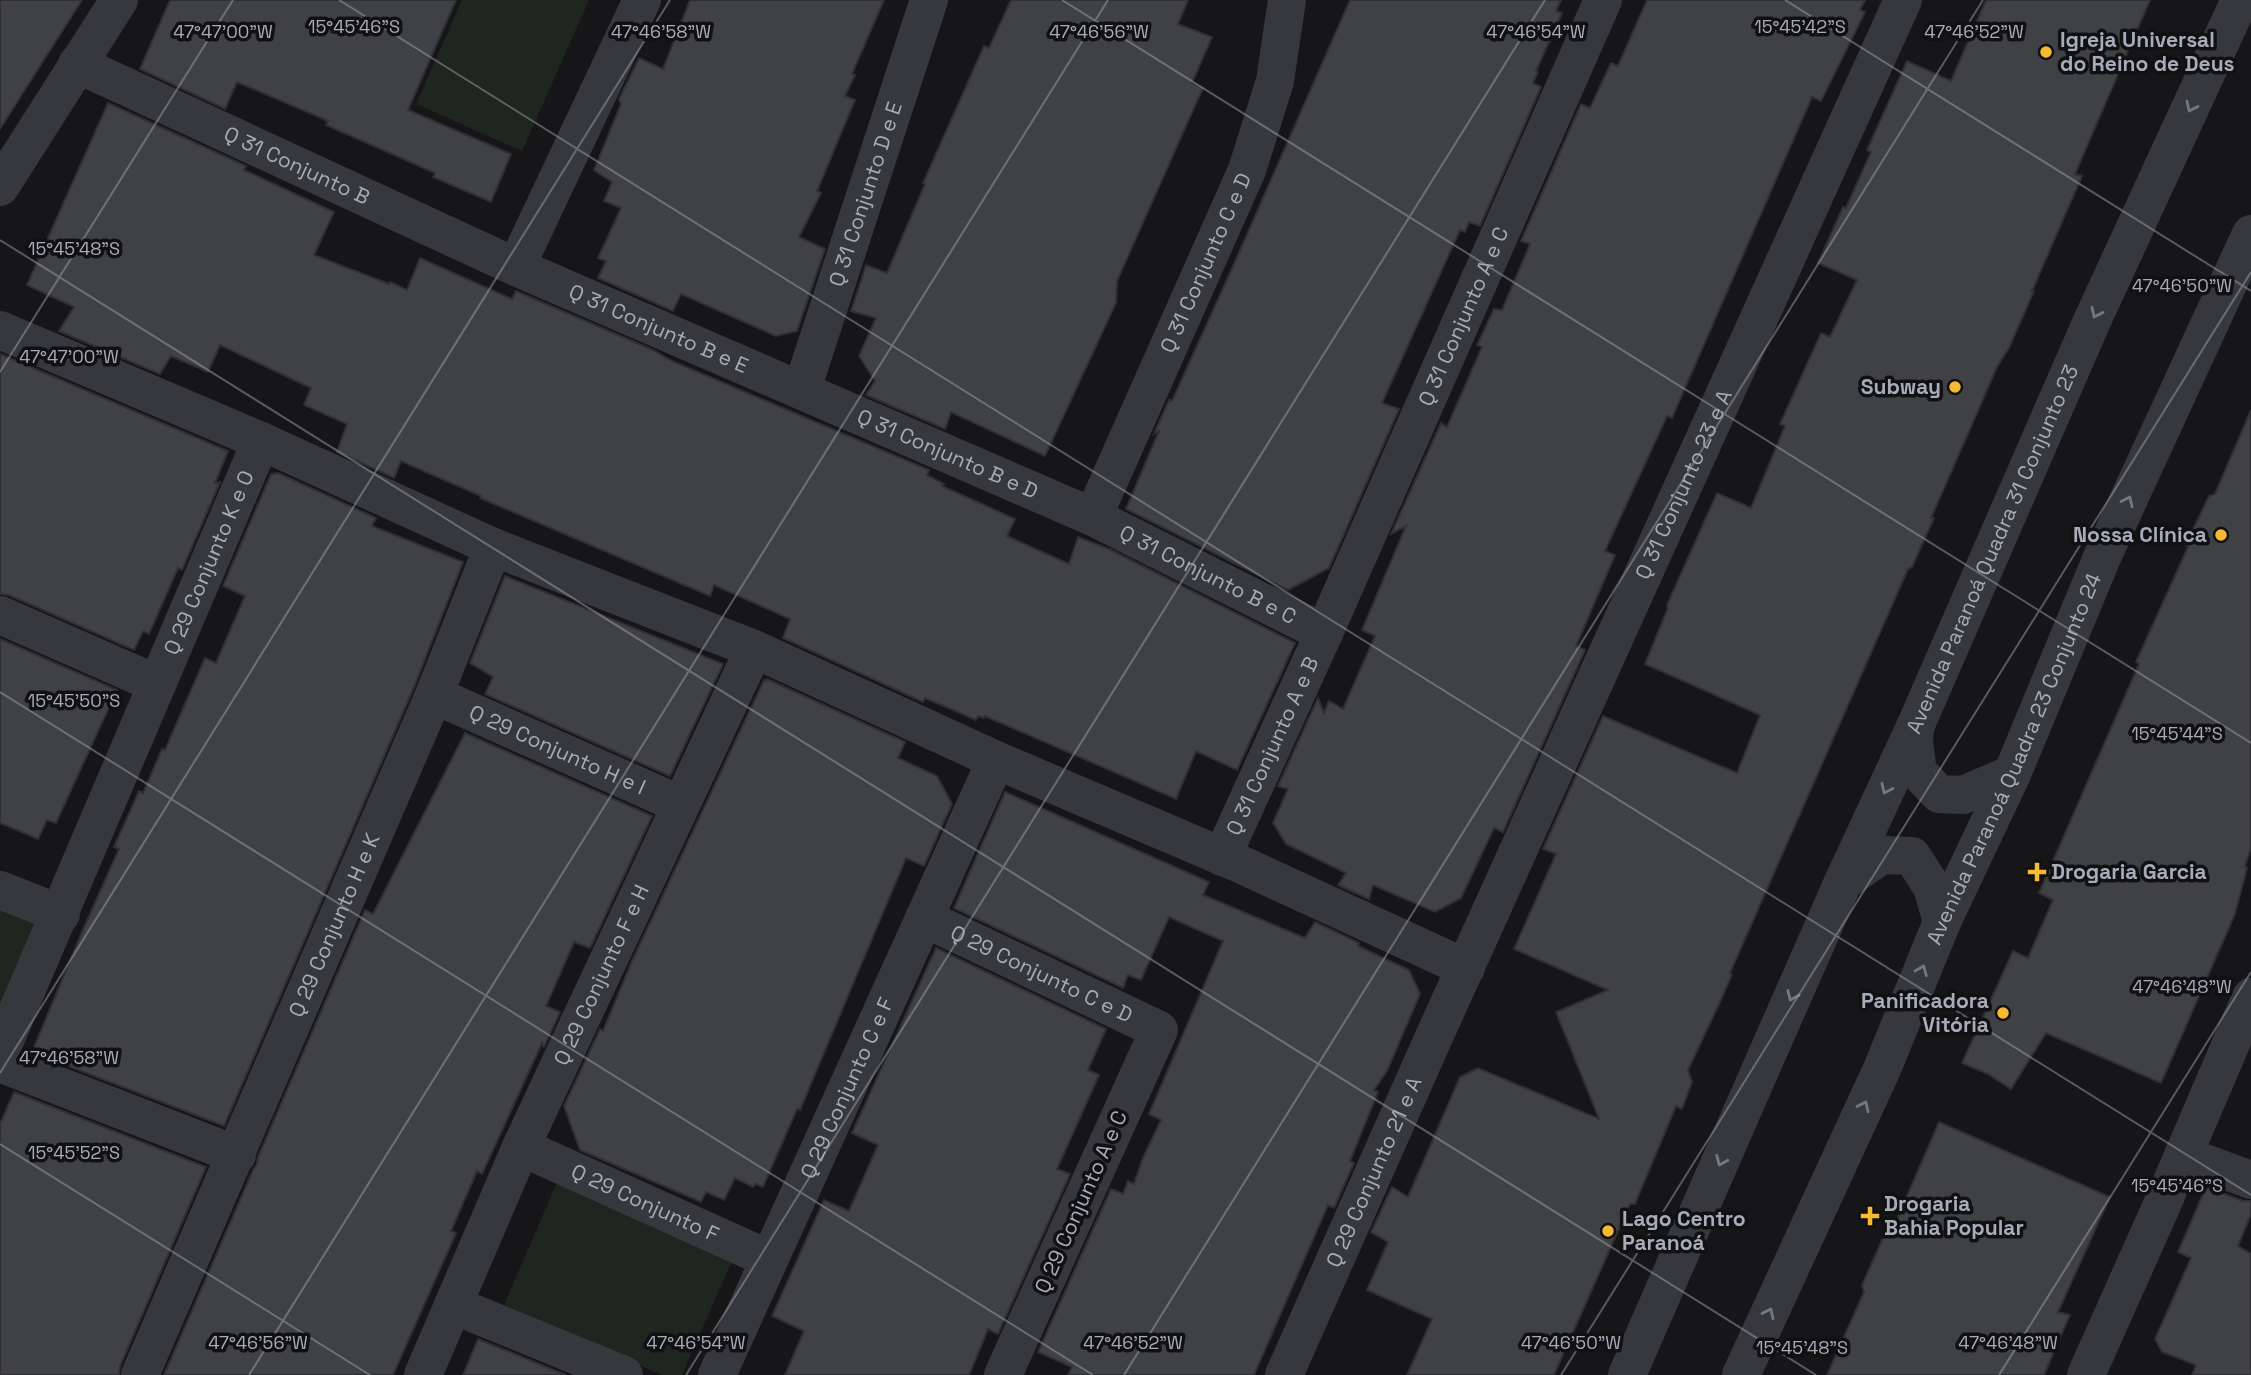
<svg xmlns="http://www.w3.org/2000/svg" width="2251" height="1375" viewBox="0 0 2251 1375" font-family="'Space Grotesk',sans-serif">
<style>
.green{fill:#1e261f}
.building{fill:#404145;stroke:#303034;stroke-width:2}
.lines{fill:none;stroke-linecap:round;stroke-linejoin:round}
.minor{stroke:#37383d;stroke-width:38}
.oneway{stroke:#757881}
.ticks{fill:none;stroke:#a8acb8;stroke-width:2;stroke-opacity:0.45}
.poi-dot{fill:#f5ba31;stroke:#111113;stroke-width:2.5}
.labels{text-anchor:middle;stroke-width:7;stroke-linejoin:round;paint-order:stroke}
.poi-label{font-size:21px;font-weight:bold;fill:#a8acb8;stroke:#111113;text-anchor:start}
.street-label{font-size:21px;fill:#a8acb8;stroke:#111113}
.ticks-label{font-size:18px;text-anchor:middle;fill:#a8acb8;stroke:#111113;stroke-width:7;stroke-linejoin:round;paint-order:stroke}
</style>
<rect width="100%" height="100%" fill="#161618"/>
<path class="green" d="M462,0H589L522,151L416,104Z
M0,898L44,917L0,1019Z
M559,1178L735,1254L682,1375H662L504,1305Z"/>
<path class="building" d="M0,0H82L0,129Z
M170,0H456L408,110L511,154L491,202L433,177L435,173L326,125L328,121L237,82L225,109L140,69Z
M690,0H884L852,74L855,75L845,96L855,100L817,191L821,193L799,237L825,249L797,331L776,336L681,294L673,311L598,278L606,261L598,258L621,208L604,201L612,182L594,170L621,104L619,99L639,58L663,69Z
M1011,0H1188L1178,24L1212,37L1192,83L1203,88L1117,281L1116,303L1045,456L951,412L945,429L866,395L875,381L859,356L876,318L851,311L866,265L887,273L925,184L923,183L984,46L989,48Z
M1350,0H1561L1556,11L1562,13L1536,71L1538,72L1533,83L1541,87L1480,226L1469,222L1465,232L1460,230L1382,403L1399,409L1329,568L1288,590L1126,509L1159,431L1154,434L1169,400L1172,401L1234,264Z
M1647,0H1865L1860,10L1865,12L1821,101L1812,97L1672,418L1667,416L1605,551L1615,555L1576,646L1585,650L1503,832L1494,828L1461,898L1435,912L1373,885L1369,899L1338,885L1346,873L1286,844L1273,823L1288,789L1278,786L1318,698L1324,713L1329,701L1343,709L1375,636L1362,630L1406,526L1391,534L1441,423L1447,427L1482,347L1477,345L1494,309L1502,310L1530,244L1521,241L1581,104L1590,108L1611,63L1618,66Z
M1986,0H2150L2075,174L2082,176L2032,291H2034L2009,348L1997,367L1981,404L1931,518H1934L1912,567L1908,569L1730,973L1732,975L1719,1004L1688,1070L1692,1082L1682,1109L1676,1106L1635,1204H1630L1554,1375H1407L1432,1319L1367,1290L1388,1242L1371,1232L1392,1187L1408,1197L1460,1077L1478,1068L1599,1119L1556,1012L1608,990L1514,949L1556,854L1543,849L1603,716L1737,773L1760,715L1645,664L1668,608L1667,605L1717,493L1751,508L1785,426L1780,424L1821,333L1830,337L1857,280L1818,263L1843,207L1846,208L1871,152L1867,150L1907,61L1951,81Z
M108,103L246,166L244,170L334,212L314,255L389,284L390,282L407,290L420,258L512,299L516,291L653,350L672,361L929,470L927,475L944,484L942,486L1015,519L1007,536L1069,564L1078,537L1109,549L1295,643L1237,770L1196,751L1176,799L985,716L984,718L978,716L976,720L925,698L923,702L783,638L790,619L714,585L710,596L480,498L481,496L401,461L394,478L337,452L347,424L304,405L311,388L220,345L208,372L171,356L160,374L59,331L74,307L27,285Z
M0,354L228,451L215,483L220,482L182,570L178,568L149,634L143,631L134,650L9,595L0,594Z
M2251,410V848L2245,866L2247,868L2235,914L2161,1083L2046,1033L2011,1089L1988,1074L1962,1063L2013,951L2028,958L2053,900L2039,893L2139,664L2136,662L2188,547L2186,544L2209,496L2215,494Z
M278,473L376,518L372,526L463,562L414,687L224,1126L32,1052L82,932L119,849L114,847L139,791L143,793L162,749L165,750L205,658L216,663L245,596L223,586L271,474Z
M505,576L723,664L670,776L485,694L493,677L470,663Z
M0,639L117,690L56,823L47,820L38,839L0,823Z
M767,679L905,742L898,758L937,776L952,804L924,866L906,858L800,1110L797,1109L763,1187L755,1184L753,1187L735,1178L724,1200L706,1192L701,1202L580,1150L564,1106L600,1029L603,1031L632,961L764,680L766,681Z
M465,733L652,816L590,948L574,942L546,1006L560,1012L544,1047L542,1043L482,1174L477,1171L451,1231L456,1233L393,1375H164L253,1170L257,1164L258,1157L365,910L373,914Z
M1005,792L1209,882L1203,895L1305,938L1315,922L1359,943L1358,946L1409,970L1420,994L1387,1071L1374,1090L1378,1092L1350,1161L1354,1163L1334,1208L1328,1205L1254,1375H1068L1072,1367L1038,1352L1111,1189L1123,1194L1128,1181L1134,1184L1142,1160L1161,1120L1149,1114L1223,941L1169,917L1141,980L1128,975L1123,988L954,908Z
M936,948L1106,1029L1088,1070L1099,1075L1057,1169L1070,1174L998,1334L988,1329L969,1375H785L804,1331L772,1316L824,1200L849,1211L878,1145L852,1133Z
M14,1092L206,1167L120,1366L119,1375H0V1124Z
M1939,1122L2110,1197L2058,1312L2070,1315L2044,1375H1827L1864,1292L1862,1285L1875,1256L1883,1238L1890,1235Z
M2206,1187L2243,1201H2251V1214L2238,1246L2251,1254V1375H2192L2196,1365L2162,1352L2155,1339L2191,1258L2178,1252Z
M478,1339L566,1375H463Z"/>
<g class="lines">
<g class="minor">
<path id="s1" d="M77,64L516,267L1093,517L1324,633"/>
<path d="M0,187L119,0"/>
<path d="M516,267L642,0"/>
<path d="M0,330L261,441L493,547L754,649L996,760L1240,864L1466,968"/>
<path id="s2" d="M802,389L929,0"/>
<path id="s3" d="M1093,517L1247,170L1275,81L1287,0"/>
<path d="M0,615L157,684"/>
<path id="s4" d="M434,695L679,804"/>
<path d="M1915,727L1914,743L1918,772L1939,794L1963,795L2012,774"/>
<path id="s5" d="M1222,857L1324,633L1603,0"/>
<path d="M1843,882L1882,855L1912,856L1932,887L1942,922"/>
<path d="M0,890L61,914"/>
<path id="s6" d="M924,918L1159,1030L1003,1375"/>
<path id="s7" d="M0,1052L261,441"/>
<path d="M0,1063L237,1155"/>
<path id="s8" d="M521,1147L769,1259"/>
<path d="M2183,1155L2251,1180"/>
<path d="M453,1305L624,1375"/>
<path id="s9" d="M140,1375L434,695L493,547"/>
<path id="s10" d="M423,1375L521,1147L754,649"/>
<path id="s11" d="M717,1375L996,760"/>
<path id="s12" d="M1284,1375L1433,1039L1903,0"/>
<path id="s13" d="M1627,1375L1762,1066L1843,882L1915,727L2092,321L2240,0"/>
<path id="s14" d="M1741,1375L1882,1069L1942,922L2012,774L2103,555L2251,234"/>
<path d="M2086,1375L2161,1207L2251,997"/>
</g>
</g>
<defs><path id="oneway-chevron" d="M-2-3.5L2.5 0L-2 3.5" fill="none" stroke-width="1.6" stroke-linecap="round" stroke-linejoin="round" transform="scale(1.75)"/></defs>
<g class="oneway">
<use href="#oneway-chevron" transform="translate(2191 107) rotate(115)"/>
<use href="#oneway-chevron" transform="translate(2096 313) rotate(115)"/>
<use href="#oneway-chevron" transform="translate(2128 501) rotate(-65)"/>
<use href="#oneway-chevron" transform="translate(1886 789) rotate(115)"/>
<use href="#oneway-chevron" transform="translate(1922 970) rotate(-68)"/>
<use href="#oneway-chevron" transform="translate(1792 996) rotate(114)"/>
<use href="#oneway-chevron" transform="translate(1864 1106) rotate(-65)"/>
<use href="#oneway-chevron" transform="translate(1721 1161) rotate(113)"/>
<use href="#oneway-chevron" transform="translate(1769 1313) rotate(-65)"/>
</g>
<path class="ticks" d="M339,0L2251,1195M1062,0L2251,743M1785,0L2251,291M0,240L1816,1375M0,372L233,0M0,692L1093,1375M0,1073L670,0M0,1144L370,1375M249,1375L1108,0M686,1375L1545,0M1124,1375L1983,0M1561,1375L2251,272M1999,1375L2251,972"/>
<g class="poi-dot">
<circle cx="2046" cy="52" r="7"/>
<circle cx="1955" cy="387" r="7"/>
<circle cx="2221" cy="535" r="7"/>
<path d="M2033.5 861.5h7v7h7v7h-7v7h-7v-7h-7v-7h7z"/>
<circle cx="2003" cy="1013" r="7"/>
<path d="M1866.5 1205.5h7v7h7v7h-7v7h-7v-7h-7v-7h7z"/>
<circle cx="1608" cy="1231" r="7"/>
</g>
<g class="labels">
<g class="poi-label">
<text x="2060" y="47">Igreja Universal<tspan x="2060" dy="24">do Reino de Deus</tspan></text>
<text x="1941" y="394" text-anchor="end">Subway</text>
<text x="2207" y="542" text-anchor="end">Nossa Clínica</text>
<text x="2051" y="879">Drogaria Garcia</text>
<text x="1989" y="1008" text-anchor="end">Panificadora<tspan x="1989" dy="24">Vitória</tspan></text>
<text x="1884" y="1211">Drogaria<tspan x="1884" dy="24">Bahia Popular</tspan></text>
<text x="1622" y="1226">Lago Centro<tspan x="1622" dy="24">Paranoá</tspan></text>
</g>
<g class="street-label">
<text dy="7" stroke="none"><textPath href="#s1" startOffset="242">Q 31 Conjunto B</textPath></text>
<text dy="7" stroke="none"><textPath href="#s2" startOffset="205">Q 31 Conjunto D e E</textPath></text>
<text dy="7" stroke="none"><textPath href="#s3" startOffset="278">Q 31 Conjunto C e D</textPath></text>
<text dy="7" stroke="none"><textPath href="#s5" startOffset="592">Q 31 Conjunto A e C</textPath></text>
<text dy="7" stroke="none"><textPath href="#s1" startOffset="639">Q 31 Conjunto B e E</textPath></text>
<text dy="7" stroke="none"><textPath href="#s1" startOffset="954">Q 31 Conjunto B e D</textPath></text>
<text dy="7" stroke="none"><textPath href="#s12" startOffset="976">Q 31 Conjunto 23 e A</textPath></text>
<text dy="7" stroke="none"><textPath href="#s13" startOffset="903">Avenida Paranoá Quadra 31 Conjunto 23</textPath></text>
<text dy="7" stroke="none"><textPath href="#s7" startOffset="532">Q 29 Conjunto K e O</textPath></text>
<text dy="7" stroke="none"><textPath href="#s1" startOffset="1241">Q 31 Conjunto B e C</textPath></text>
<text dy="7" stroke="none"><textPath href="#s5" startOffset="122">Q 31 Conjunto A e B</textPath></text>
<text dy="7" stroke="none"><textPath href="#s4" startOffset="135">Q 29 Conjunto H e I</textPath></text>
<text dy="7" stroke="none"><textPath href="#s14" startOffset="674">Avenida Paranoá Quadra 23 Conjunto 24</textPath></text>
<text dy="7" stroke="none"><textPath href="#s9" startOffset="490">Q 29 Conjunto H e K</textPath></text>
<text dy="7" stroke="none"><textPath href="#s6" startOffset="130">Q 29 Conjunto C e D</textPath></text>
<text dy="7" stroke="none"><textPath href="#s10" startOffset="438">Q 29 Conjunto F e H</textPath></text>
<text dy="7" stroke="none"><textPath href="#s11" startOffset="315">Q 29 Conjunto C e F</textPath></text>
<text dy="7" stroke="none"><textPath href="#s12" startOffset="222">Q 29 Conjunto 21 e A</textPath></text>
<text transform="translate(1081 1202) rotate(-66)" y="7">Q 29 Conjunto A e C</text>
<text dy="7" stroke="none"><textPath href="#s8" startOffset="136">Q 29 Conjunto F</textPath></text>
</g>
</g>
<g class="ticks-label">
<text x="354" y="33">15°45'46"S</text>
<text x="1800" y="33">15°45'42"S</text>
<text x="223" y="38">47°47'00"W</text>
<text x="661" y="38">47°46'58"W</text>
<text x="1099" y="38">47°46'56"W</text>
<text x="1536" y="38">47°46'54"W</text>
<text x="1974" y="38">47°46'52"W</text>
<text x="74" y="255">15°45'48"S</text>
<text x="2182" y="292">47°46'50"W</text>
<text x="69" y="363">47°47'00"W</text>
<text x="74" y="707">15°45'50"S</text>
<text x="2177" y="740">15°45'44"S</text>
<text x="2182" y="993">47°46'48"W</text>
<text x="69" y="1064">47°46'58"W</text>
<text x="74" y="1159">15°45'52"S</text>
<text x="2177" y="1192">15°45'46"S</text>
<text x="258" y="1349">47°46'56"W</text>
<text x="696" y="1349">47°46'54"W</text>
<text x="1133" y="1349">47°46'52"W</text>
<text x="1571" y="1349">47°46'50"W</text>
<text x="2008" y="1349">47°46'48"W</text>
<text x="1802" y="1354">15°45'48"S</text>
</g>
</svg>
